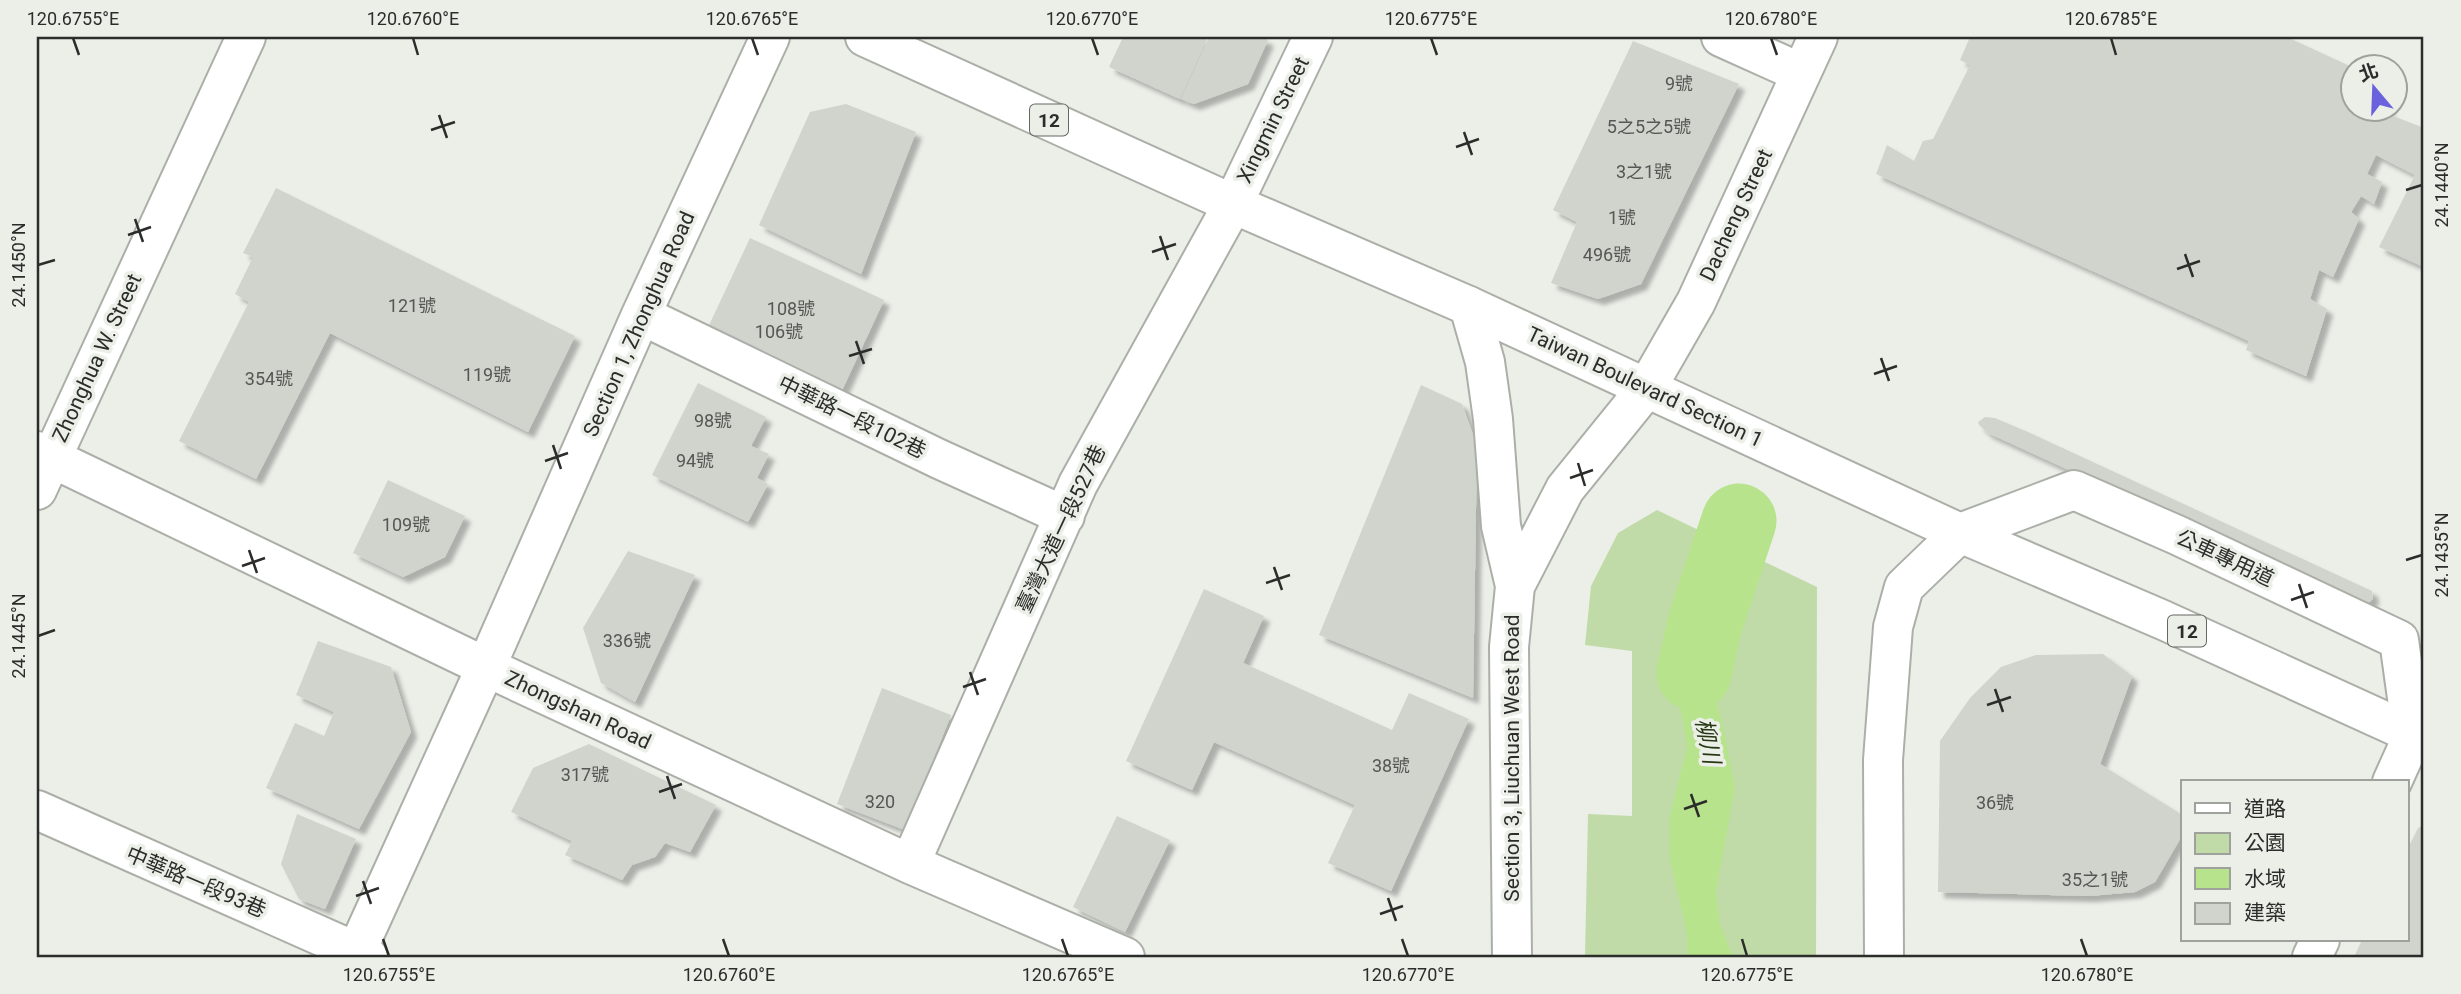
<svg xmlns="http://www.w3.org/2000/svg" width="2461" height="994" viewBox="0 0 2461 994" font-family="Roboto,'Noto Sans TC',sans-serif">
<style>
.green{fill:#c0dba8}
.water{fill:#b6e38c}
.lines{fill:none;stroke-linecap:round;stroke-linejoin:round}
.river{stroke:#b6e38c;stroke-width:75}
.building{fill:#d0d4cd;filter:url(#shadow)}
.minor-casing{stroke:#abafa8;stroke-width:42}
.major-casing{stroke:#abafa8;stroke-width:42}
.minor{stroke:#fff;stroke-width:38}
.major{stroke:#fff;stroke-width:38}
.ticks{fill:none;stroke:#2b2d2a;stroke-width:2.5}
.labels{text-anchor:middle;stroke-width:7;stroke-linejoin:round;paint-order:stroke}
.number-label{font-size:18px;fill:#545753}
.shield{fill:#ebefe8;stroke:#656763;stroke-width:2}
.shield-label{font-size:19px;font-weight:bold;fill:#2b2d2a}
.street-label{font-size:21px;fill:#2b2d2a;stroke:#ebefe8}
.water-label{font-size:23px;font-style:italic;fill:#253612;stroke:#ebefe8}
.neatline{fill:none;stroke:#2b2d2a;stroke-width:2.5}
.ticks-label{font-size:18px;text-anchor:middle;fill:#2b2d2a}
</style>
<defs>
<filter id="shadow"><feDropShadow dx="6" dy="6" stdDeviation="2" flood-color="#0004"/></filter>
</defs>
<rect width="100%" height="100%" fill="#ebefe8"/>
<path class="green" d="M1657,510L1817,587L1816,957H1585L1588,814L1632,816V651L1585,645L1591,586L1618,533Z"/>
<path class="water" d="M1692,562L1741,579L1713,688L1724,731L1735,788L1716,891L1720,925L1733,957H1687V934L1670,860V815L1687,747L1674,670L1675,628L1679,583Z"/>
<g class="lines">
<path class="river" d="M1694,673L1705,623L1739,521"/>
</g>
<path class="building" d="M1123,37H1208L1180,99L1109,67Z
M1209,37H1261L1268,40L1248,84L1194,104L1181,99Z
M1970,37H2287L2352,67V108H2389L2388,114L2424,128V267L2379,247L2415,175L2376,155L2367,174L2382,182L2374,204L2361,196L2351,212L2359,219L2333,277L2319,270L2310,299L2327,309L2306,376L2246,350L2249,341L1876,174L1887,145L1914,161L1923,141L1933,139L1970,65L1960,60Z
M1633,41L1739,84L1641,284L1598,299L1551,283L1577,222L1553,210Z
M846,104L916,132L861,274L759,225L810,112Z
M276,188L575,336L528,432L330,333L256,479L179,441L249,302L235,294L253,257L243,253Z
M750,238L884,300L838,399L703,338Z
M698,383L766,417L751,446L769,454L757,478L768,484L748,522L652,475Z
M1421,385L1462,404L1477,446L1473,698L1319,635Z
M1985,417L1995,418L2028,432L2372,591L2373,599L2365,605L1988,433L1979,425L1978,422Z
M388,480L465,516L445,557L403,577L353,553Z
M628,551L695,575L635,702L601,683L583,628Z
M1204,589L1264,616L1243,663L1392,730L1409,693L1469,719L1391,891L1328,863L1355,805L1214,742L1192,790L1126,761Z
M318,641L391,667L411,732L359,829L266,788L295,723L324,736L334,712L296,695Z
M2103,654L2132,676L2100,764L2181,814L2183,819V834L2155,882L2135,892L2089,896L1938,892L1940,741L1970,698L2001,667L2036,655Z
M882,688L951,715L905,830L837,804Z
M589,744L716,805L690,852L665,843L655,857L632,865L622,880L565,855L572,841L511,812L533,768Z
M297,814L356,839L325,909L299,899L281,864Z
M1117,816L1170,840L1125,932L1073,907Z
M2424,825V957H2354L2362,940H2407V850L2418,828Z"/>
<g class="lines">
<g class="minor-casing">
<path id="minor" d="M1721,37L1801,73
M1469,306L1485,362L1493,419L1501,526L1515,586
M641,315L939,459L1065,516
M37,451L486,667L910,864L1125,957
M37,490L246,37
M2392,782L2424,711
M37,810L368,957
M910,864L1078,484L1233,204L1313,37
M354,957L486,667L641,315L770,37
M1512,957L1509,647L1515,586L1565,489L1646,389L1696,302L1818,37
M1884,957L1883,760L1893,627L1904,587L1960,533L2074,490L2177,535L2399,640L2412,734
M2312,957L2320,940"/>
</g>
<g class="major-casing">
<path id="major" d="M865,37L1233,204L1469,306L1960,533L2163,620L2424,739"/>
</g>
<use href="#minor" class="minor"/>
<use href="#major" class="major"/>
</g>
<path class="ticks" d="M73,38L79,55M413,38L418,55M752,38L758,55M1092,38L1098,55M1431,38L1437,55M1771,38L1777,55M2111,38L2116,55M439,115L447,138M431,130L455,122M1464,132L1472,155M1456,147L1479,139M2406,190L2422,185M135,219L143,242M128,235L151,227M1160,236L1168,260M1152,252L1176,244M2185,254L2193,277M38,265L55,260M2177,269L2200,261M856,341L864,364M849,356L872,349M1881,358L1889,381M1874,374L1897,366M553,445L561,469M545,461L568,453M1578,463L1585,486M1570,478L1593,470M249,550L257,573M2406,560L2422,555M242,566L265,558M1274,567L1282,590M1266,583L1290,575M2299,584L2307,608M2291,600L2314,592M38,636L55,630M970,672L978,695M963,687L986,679M1995,689L2003,712M1987,705L2011,697M667,776L675,799M659,792L682,784M1691,794L1699,817M1684,809L1707,801M363,881L371,904M356,896L379,888M1388,898L1396,921M1380,914L1403,906M383,939L389,956M723,939L729,956M1062,939L1068,956M1402,939L1408,956M1742,939L1747,956M2081,939L2087,956"/>
<g class="labels">
<g class="number-label">
<text x="1679" y="90">9號</text>
<text x="1649" y="133">5之5之5號</text>
<text x="1644" y="178">3之1號</text>
<text x="1622" y="224">1號</text>
<text x="1607" y="261">496號</text>
<text x="412" y="312">121號</text>
<text x="791" y="315">108號</text>
<text x="779" y="338">106號</text>
<text x="487" y="381">119號</text>
<text x="269" y="385">354號</text>
<text x="713" y="427">98號</text>
<text x="695" y="467">94號</text>
<text x="406" y="531">109號</text>
<text x="627" y="647">336號</text>
<text x="1391" y="772">38號</text>
<text x="585" y="781">317號</text>
<text x="880" y="808">320</text>
<text x="1995" y="809">36號</text>
<text x="2095" y="886">35之1號</text>
</g>
<g class="shield">
<rect x="1030" y="104.5" width="38" height="31" rx="5"/>
<rect x="2168" y="615.5" width="38" height="31" rx="5"/>
</g>
<g class="shield-label">
<text x="1049" y="127">12</text>
<text x="2187" y="638">12</text>
</g>
<g class="street-label">
<text transform="translate(1273 120) rotate(-64)" y="7">Xingmin Street</text>
<text transform="translate(1736 215) rotate(-65)" y="7">Dacheng Street</text>
<text transform="translate(639 324) rotate(-66)" y="7">Section 1, Zhonghua Road</text>
<text transform="translate(97 358) rotate(-65)" y="7">Zhonghua W. Street</text>
<text transform="translate(1645 387) rotate(25)" y="7">Taiwan Boulevard Section 1</text>
<text transform="translate(852 417) rotate(26)" y="7">中華路一段102巷</text>
<text transform="translate(1061 529) rotate(-65)" y="7">臺灣大道一段527巷</text>
<text transform="translate(2225 558) rotate(25)" y="7">公車專用道</text>
<text transform="translate(578 710) rotate(25)" y="7">Zhongshan Road</text>
<text transform="translate(1512 758) rotate(-90)" y="7">Section 3, Liuchuan West Road</text>
<text transform="translate(196 882) rotate(23)" y="7">中華路一段93巷</text>
</g>
<g class="water-label">
<text transform="translate(1708 741) rotate(79)" y="8">柳川</text>
</g>
</g>
<rect width="2461" height="994" fill="none" stroke="#ebefe8" stroke-width="77"/>
<rect x="2181" y="780" width="228" height="161" fill="#ebefe8" stroke="#9ea19c" stroke-width="2"/>
<rect x="2195" y="803" width="35" height="10" fill="#ffffff" stroke="#9ea19c" stroke-width="2"/>
<text x="2244" y="816" font-size="21" fill="#2b2d2a">道路</text>
<rect x="2195" y="833" width="35" height="21" fill="#c0dba8" stroke="#9ea19c" stroke-width="2"/>
<text x="2244" y="850" font-size="21" fill="#2b2d2a">公園</text>
<rect x="2195" y="868" width="35" height="21" fill="#b6e38c" stroke="#9ea19c" stroke-width="2"/>
<text x="2244" y="886" font-size="21" fill="#2b2d2a">水域</text>
<rect x="2195" y="903" width="35" height="21" fill="#d0d4cd" stroke="#9ea19c" stroke-width="2"/>
<text x="2244" y="920" font-size="21" fill="#2b2d2a">建築</text>
<g transform="translate(2374 88) rotate(341)"><circle r="33" fill="#ebefe8" stroke="#9ea19c" stroke-width="2"/>
<path d="M0-5L12 26L0 18L-12 26Z" fill="#6962dc"/>
<text y="-10" font-size="19" font-weight="bold" text-anchor="middle" fill="#2b2d2a">北</text>
</g>
<rect x="38" y="38" width="2384" height="918" class="neatline"/>
<g class="ticks-label">
<text x="73" y="25">120.6755°E</text>
<text x="413" y="25">120.6760°E</text>
<text x="752" y="25">120.6765°E</text>
<text x="1092" y="25">120.6770°E</text>
<text x="1431" y="25">120.6775°E</text>
<text x="1771" y="25">120.6780°E</text>
<text x="2111" y="25">120.6785°E</text>
<text transform="translate(2442 185) rotate(-90)" y="6">24.1440°N</text>
<text transform="translate(19 265) rotate(-90)" y="6">24.1450°N</text>
<text transform="translate(2442 555) rotate(-90)" y="6">24.1435°N</text>
<text transform="translate(19 636) rotate(-90)" y="6">24.1445°N</text>
<text x="389" y="981">120.6755°E</text>
<text x="729" y="981">120.6760°E</text>
<text x="1068" y="981">120.6765°E</text>
<text x="1408" y="981">120.6770°E</text>
<text x="1747" y="981">120.6775°E</text>
<text x="2087" y="981">120.6780°E</text>
</g>
</svg>
